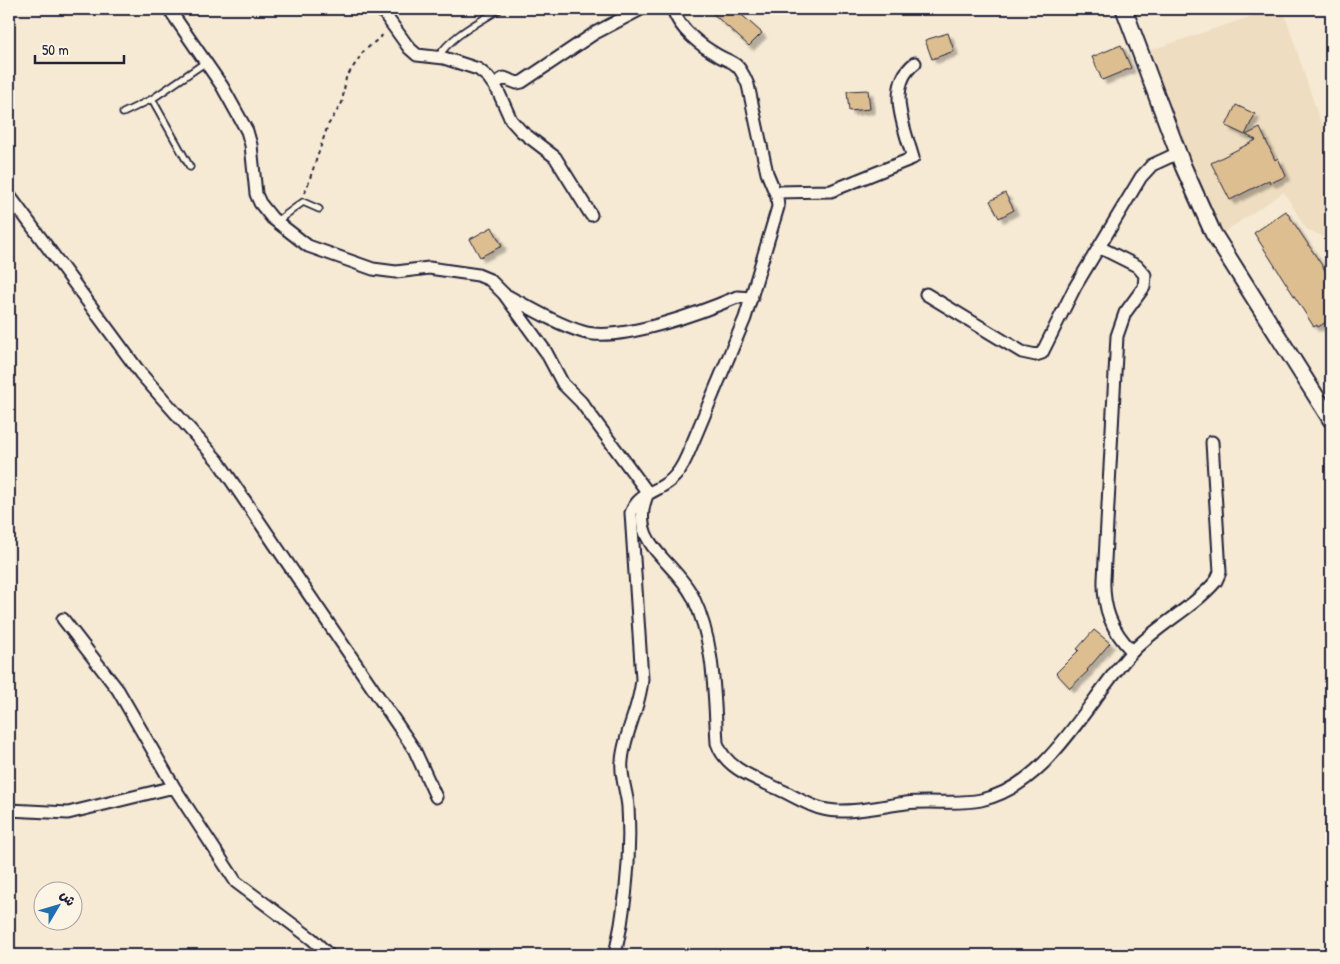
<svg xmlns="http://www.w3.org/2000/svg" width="1340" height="964" viewBox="0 0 1340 964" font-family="'Patrick Hand','Playpen Sans Arabic',sans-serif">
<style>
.built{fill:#eeddc0}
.building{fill:#ddbe90;stroke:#22223b;filter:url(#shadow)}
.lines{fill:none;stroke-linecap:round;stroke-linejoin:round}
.service-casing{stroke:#22223b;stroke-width:9}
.minor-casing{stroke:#22223b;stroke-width:15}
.secondary-casing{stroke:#22223b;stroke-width:19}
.path{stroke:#22223b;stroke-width:2;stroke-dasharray:4 4;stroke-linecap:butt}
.service{stroke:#fcf5e5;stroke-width:5.5}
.minor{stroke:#fcf5e5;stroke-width:11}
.secondary{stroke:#fcf5e5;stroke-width:15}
</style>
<defs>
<filter id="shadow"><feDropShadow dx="4.5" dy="4.5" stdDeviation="1" flood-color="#0004"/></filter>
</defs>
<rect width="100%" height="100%" fill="#f6ead4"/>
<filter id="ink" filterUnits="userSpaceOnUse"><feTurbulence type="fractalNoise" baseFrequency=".02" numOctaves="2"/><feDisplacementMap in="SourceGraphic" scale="10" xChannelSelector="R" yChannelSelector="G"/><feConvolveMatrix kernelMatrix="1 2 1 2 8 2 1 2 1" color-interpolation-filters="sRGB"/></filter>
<g filter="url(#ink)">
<path class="built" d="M1273,9H1283L1319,118L1331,137V240L1306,229L1284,192L1221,234L1206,203L1162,94L1148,51Z"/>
<path class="building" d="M708,9H735L762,33L749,46Z
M948,33L954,51L932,59L925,40Z
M1121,45L1131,68L1102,80L1092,57Z
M868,90L870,109L849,111L847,91Z
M1236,105L1255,114L1245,135L1226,126Z
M1260,128L1275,160L1278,158L1286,176L1271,183L1269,180L1230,200L1211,163L1256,140L1246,135Z
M1005,193L1014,210L999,218L990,201Z
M1286,211L1331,279V319L1318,327L1317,325L1314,327L1254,233Z
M492,227L502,246L480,257L470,239Z
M1094,630L1110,643L1087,670L1088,671L1070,688L1056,673L1079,650L1077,649Z"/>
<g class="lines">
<g class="service-casing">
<path id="service" d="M438,57C452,35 478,23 500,9
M152,99L190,167
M123,113L152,99L206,62
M276,222L303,202L319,209"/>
</g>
<g class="minor-casing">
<path id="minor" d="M169,9L222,86L247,131L251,145L256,194L260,203L272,218L308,246L373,269L396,272L429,268L478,275L490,280L504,294L546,352L563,384L581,402L648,493C626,543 674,559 693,597C715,643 714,693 717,743C726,771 761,780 785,792C797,798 810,806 823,809C846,815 882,806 906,803C931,800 957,805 981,800C1050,785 1087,700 1132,652C1157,625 1192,609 1216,581L1220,572L1212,442
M381,9L409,48L417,55L444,58L478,69L488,77L498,91L511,120L521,131L555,157L591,215
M494,84L504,78L517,83L522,82L595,33L641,9
M776,192L831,191L913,158C905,129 885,86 915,63
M9,195L141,374L218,461L414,749L436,797
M1099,247L1137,266L1145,275L1144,287L1125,313L1117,336L1104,579C1103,608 1111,630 1132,651
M926,294L1022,352L1036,355L1042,353L1075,287L1141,177L1152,165L1178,153
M508,296C532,309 557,324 583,332C619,343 702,312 737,297L752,298
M63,619L118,690L174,787L236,882L312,939L329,955
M9,810L68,813L174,787
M615,955C626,906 631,858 628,807C627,792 620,776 622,761C624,733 640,708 642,679L631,513C639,492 657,493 672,479C679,473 683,465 687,456L745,318L778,207L777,197L767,173L748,85C745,78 742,70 736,65C731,61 724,59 719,56C701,46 679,29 673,9"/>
</g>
<g class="secondary-casing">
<path id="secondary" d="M1124,9L1183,166L1213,233L1331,420"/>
</g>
<path class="path" d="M305,193L328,125L342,103L346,78L363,52L385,33"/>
<use href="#service" class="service"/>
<use href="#minor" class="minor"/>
<use href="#secondary" class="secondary"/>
</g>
</g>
<rect width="1340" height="964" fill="none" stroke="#fcf5e5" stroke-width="30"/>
<rect x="15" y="15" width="1310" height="934" fill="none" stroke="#22223b" stroke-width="2" filter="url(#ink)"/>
<g transform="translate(58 906) rotate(52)"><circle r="24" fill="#fcf5e5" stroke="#a5a1a1"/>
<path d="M0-4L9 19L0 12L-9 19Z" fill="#1f6fb2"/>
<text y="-8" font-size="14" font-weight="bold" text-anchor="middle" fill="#22223b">ش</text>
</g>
<path d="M35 55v8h89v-8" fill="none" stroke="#22223b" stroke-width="2.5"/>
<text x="42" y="55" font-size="15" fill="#22223b" stroke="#fcf5e5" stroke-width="4" paint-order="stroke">50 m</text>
</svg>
